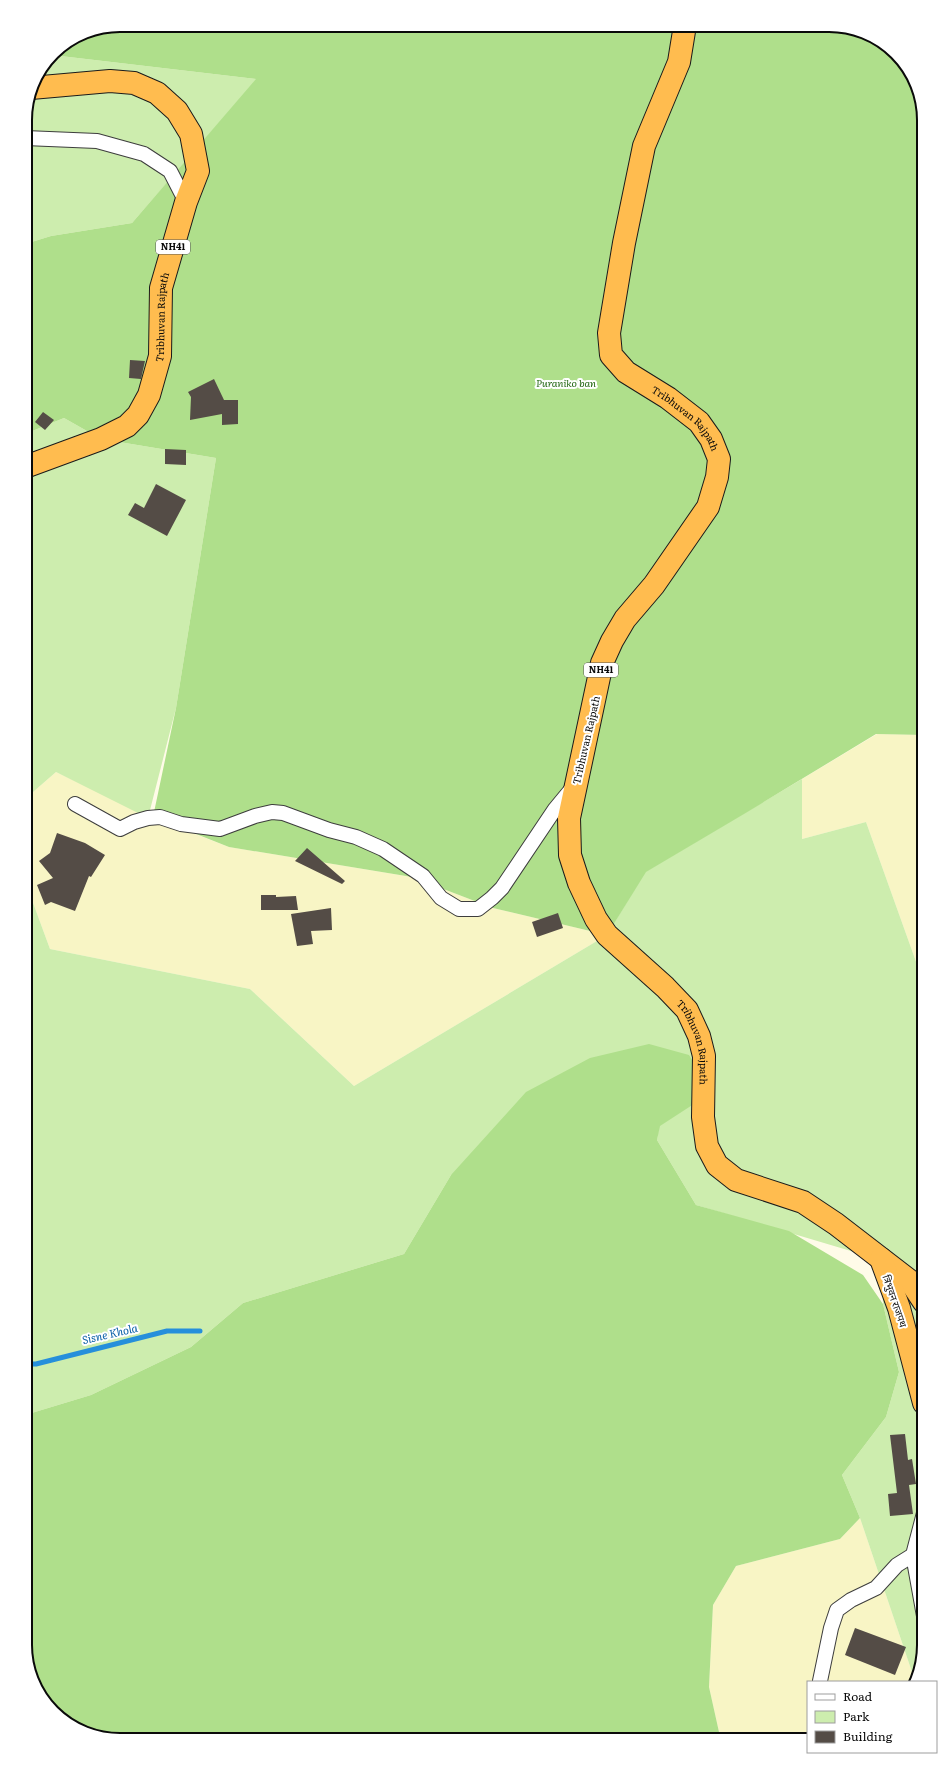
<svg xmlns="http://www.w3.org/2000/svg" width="949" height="1765" viewBox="0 0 949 1765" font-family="Literata,'Noto Sans Devanagari',serif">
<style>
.farmland{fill:#f8f5c5}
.green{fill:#cdedae}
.forest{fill:#afdf8b}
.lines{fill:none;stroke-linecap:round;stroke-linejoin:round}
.stream{stroke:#268fdb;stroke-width:5}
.building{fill:#544c46}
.minor-casing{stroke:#3d3d3d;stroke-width:16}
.trunk-casing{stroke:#1b1b1b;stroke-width:24}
.minor{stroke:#fff;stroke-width:14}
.trunk{stroke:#ffbc4f;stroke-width:22}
.labels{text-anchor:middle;stroke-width:4;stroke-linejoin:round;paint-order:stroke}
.shield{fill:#fff;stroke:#545454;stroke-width:1}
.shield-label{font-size:9px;font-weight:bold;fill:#0a0a0a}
.street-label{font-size:10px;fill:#0a0a0a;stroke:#fff}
.park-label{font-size:10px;font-style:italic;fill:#256815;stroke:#fff}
.water-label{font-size:11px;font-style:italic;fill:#085ea7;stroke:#fff}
.rim{fill:none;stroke:#0a0a0a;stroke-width:2}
</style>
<rect width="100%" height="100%" fill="#fffbe8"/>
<path class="farmland" d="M877,734L924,735V984L866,822L802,839V779Z
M56,772L153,818L229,847L412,877L493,908L607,935L354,1086L250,989L50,949L25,881V799Z
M924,1106V1139L917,1129Z
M860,1518L914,1678L913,1682H808V1740H726L719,1732L709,1687L713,1605L736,1566L840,1539Z"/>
<path class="green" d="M52,55L257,79L132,223L51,236L25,244V114L32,84Z
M64,418L101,439L216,458L176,708L148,818L56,772L25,799V434Z
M802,779V839L866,822L924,984V1106L917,1128L924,1139V1645L914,1678L860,1518L842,1475L886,1417L899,1372L883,1304L881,1260L696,1205L657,1140L659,1126L700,1099L451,1175L404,1254L243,1303L191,1347L91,1395L25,1415V881L50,949L250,989L354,1086L607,935L645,872Z"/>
<path class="forest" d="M121,25H835L886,45L917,84L924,121V735L876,734L744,814L646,872L607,935L493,908L412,877L229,847L153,817L176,708L216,458L101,439L64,418L25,434V244L51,236L132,223L256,79L52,55L84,32Z
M649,1044L689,1055L696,1066L700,1100L660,1126L657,1140L696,1205L789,1231L863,1275L883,1304L899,1372L886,1417L842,1475L860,1518L840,1539L736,1566L713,1605L709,1687L719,1732L726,1740H114L67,1724L32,1681L25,1644V1415L91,1395L191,1347L243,1303L404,1254L451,1175L526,1092L590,1058Z"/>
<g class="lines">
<path class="stream" d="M25,1364H36L167,1331H200"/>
</g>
<path class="building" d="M130,360L145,361L141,379L129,378Z
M214,379L224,400H238V424L222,425V414L190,420L191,397L188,392Z
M43,412L54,420L45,430L35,422Z
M165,449L186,450V465L165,464Z
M156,484L186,500L167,536L128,515L135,503L144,508Z
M57,833L85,843L105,855L91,877L89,876L75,911L51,902L45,905L37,885L53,878L39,861L50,853Z
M307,848L345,881L342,884L295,861Z
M261,895H276V897L296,896L298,910H261Z
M331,908L332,930L311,931L313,944L297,946L291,914Z
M558,913L563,928L537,937L532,922Z
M905,1434L908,1460L912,1459L916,1484L909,1485L913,1514L890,1516L888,1494L897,1493L890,1435Z
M855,1628L906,1647L895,1675L845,1655Z"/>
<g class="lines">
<g class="minor-casing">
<path id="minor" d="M25,138L97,141L144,154L170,171L186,202
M75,804L120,829L134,822L148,818L160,817L181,824L220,829L255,816L272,812L283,813L329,830L356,837L383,849L423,876L441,898L459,909H478L492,898L502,888L555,809L574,786
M924,1616L913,1555L924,1513
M820,1681L831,1628L837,1610L851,1600L876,1588L897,1565L913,1555"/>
</g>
<g class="trunk-casing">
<g id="trunk">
<path id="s1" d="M685,25L679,62L644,146L624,243L609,333L611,355L626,372L668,398L699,422L711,439L719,459L717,477L708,507L654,585L625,619L612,641L602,663L569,818L570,855L579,883L596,919L607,935L665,987L687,1010L699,1036L704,1056L703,1117L707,1146L717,1165L736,1180L803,1202L836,1224L910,1281L924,1302"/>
<path id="s2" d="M25,467L101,439L127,426L138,415L149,395L160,356L161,288L186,202L198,171L191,134L177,111L157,93L134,83L110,81L31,88"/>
<path d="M881,1259L899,1308L924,1403"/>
</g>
</g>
<use href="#minor" class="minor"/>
<use href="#trunk" class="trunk"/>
</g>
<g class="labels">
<g class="shield">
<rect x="156" y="240" width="34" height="14" rx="3"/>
<rect x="584" y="663" width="34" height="14" rx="3"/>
</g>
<g class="shield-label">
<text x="173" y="250">NH41</text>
<text x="601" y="673">NH41</text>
</g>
<g class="street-label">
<text dy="4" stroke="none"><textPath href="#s2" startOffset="228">Tribhuvan Rajpath</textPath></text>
<text dy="4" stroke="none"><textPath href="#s1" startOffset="440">Tribhuvan Rajpath</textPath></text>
<text transform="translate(586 740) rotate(-77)" y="4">Tribhuvan Rajpath</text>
<text dy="4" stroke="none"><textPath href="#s1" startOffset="1160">Tribhuvan Rajpath</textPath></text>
<text transform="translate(895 1301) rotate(71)" y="4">त्रिभुवन राजपथ</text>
</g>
<g class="park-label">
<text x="566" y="387">Puraniko ban</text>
</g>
<g class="water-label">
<text transform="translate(110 1334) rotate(-13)" y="4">Sisne Khola</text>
</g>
</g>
<path d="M0 0H949V1765H0ZM120 32H829A88 88 0 0 1 917 120V1645A88 88 0 0 1 829 1733H120A88 88 0 0 1 32 1645V120A88 88 0 0 1 120 32Z" fill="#fff" fill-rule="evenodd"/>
<path class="rim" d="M120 32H829A88 88 0 0 1 917 120V1645A88 88 0 0 1 829 1733H120A88 88 0 0 1 32 1645V120A88 88 0 0 1 120 32Z"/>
<rect x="807" y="1681" width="130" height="72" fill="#ffffff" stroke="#9d9d9d"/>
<rect x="815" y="1694" width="20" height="6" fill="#ffffff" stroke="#9d9d9d"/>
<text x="843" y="1701" font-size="12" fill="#0a0a0a">Road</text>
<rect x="815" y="1711" width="20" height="12" fill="#cdedae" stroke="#9d9d9d"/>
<text x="843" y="1721" font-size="12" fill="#0a0a0a">Park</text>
<rect x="815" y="1731" width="20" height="12" fill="#544c46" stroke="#9d9d9d"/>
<text x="843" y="1741" font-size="12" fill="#0a0a0a">Building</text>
</svg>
